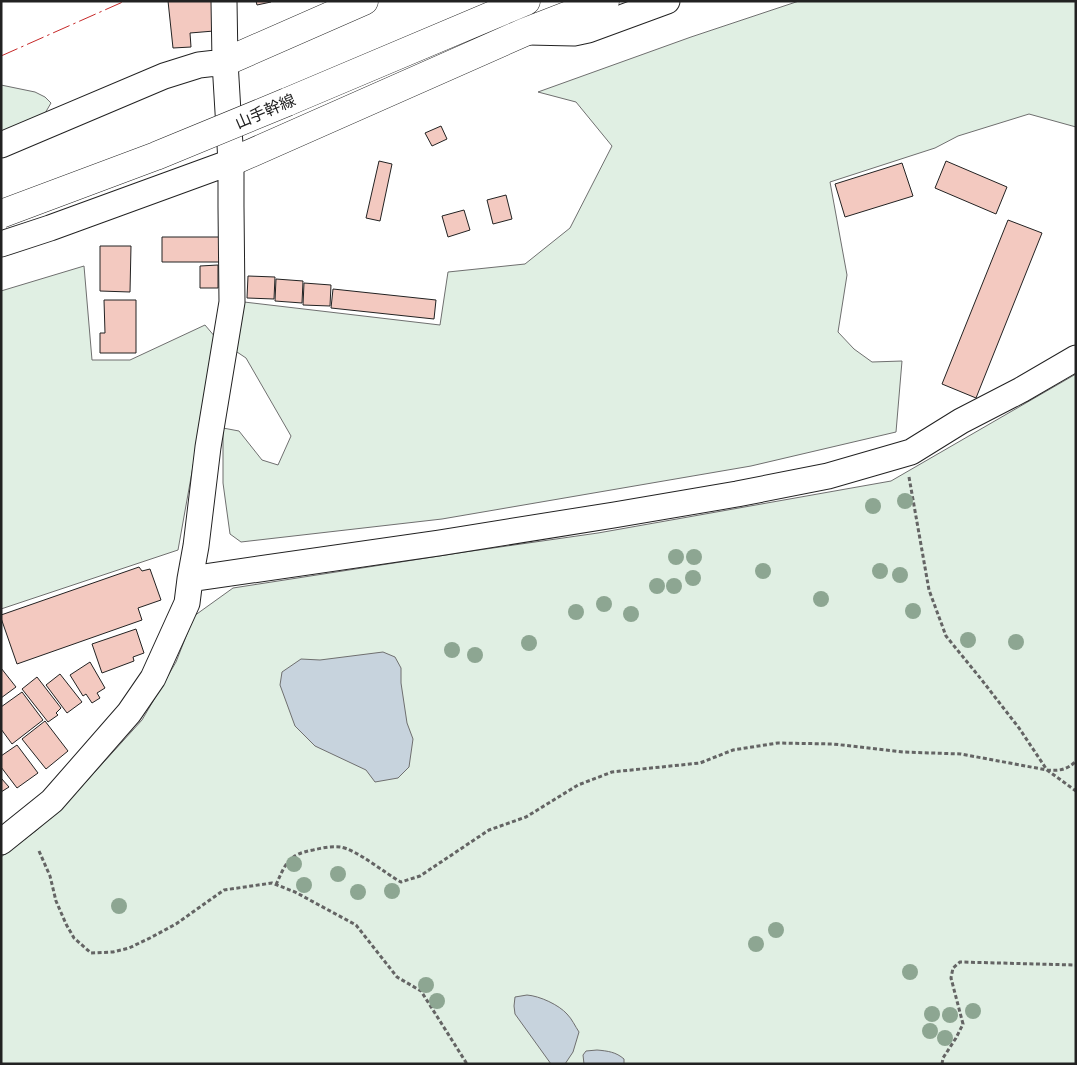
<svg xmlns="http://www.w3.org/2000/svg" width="1077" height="1065" viewBox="0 0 1077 1065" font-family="'Roboto Serif','Noto Sans JP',serif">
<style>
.green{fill:#e0efe3;stroke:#6f6f6f}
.water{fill:#c7d3dd;stroke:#6f6f6f}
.building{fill:#f3c9c0;stroke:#222}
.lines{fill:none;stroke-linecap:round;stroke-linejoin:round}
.minor-casing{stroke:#222;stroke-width:27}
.major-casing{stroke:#222;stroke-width:29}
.path{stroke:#646464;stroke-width:3;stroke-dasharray:4 2.5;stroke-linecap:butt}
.minor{stroke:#fff;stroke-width:25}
.major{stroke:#fff;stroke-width:28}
.major-bridge-casing{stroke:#222;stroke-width:29;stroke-linecap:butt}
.major-bridge{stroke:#fff;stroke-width:28}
.power{stroke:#c62828;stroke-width:1;stroke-dasharray:18 4 2.5 4;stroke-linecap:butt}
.tree{fill:#8da692}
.labels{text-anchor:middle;stroke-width:4;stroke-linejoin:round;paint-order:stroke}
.street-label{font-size:16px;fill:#222;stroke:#fff}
</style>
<rect width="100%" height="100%" fill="#fff"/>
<path class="green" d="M799,1H1076V127L1029,114L958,136L935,148L830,182L847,275L838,332L854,349L872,362L902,361L896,432L751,466L442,519L241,542L230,534L223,483V428L239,431L262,460L278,465L291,436L246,358L234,350L244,302L440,325L448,272L525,264L570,228L612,146L576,102L538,92L691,37Z
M1,85L35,92L45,97L51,103L44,115L1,132Z
M84,266L92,360H130L205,325L216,338L178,550L1,609V291Z
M1076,374V1064H1V857L37,830L74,795L142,720L176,662L194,616L233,588L465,552L598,533L891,481Z"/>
<path class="water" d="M383,652L395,657L401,668V683L407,723L413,739L409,767L398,778L375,782L366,770L315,746L295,726L280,685L282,672L301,659L320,660Z
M527,995C540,996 559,1005 567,1014C572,1019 575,1026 579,1032L573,1052L565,1064H551L515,1014L514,1006L515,997Z
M597,1050C608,1051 616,1052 624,1059V1064H584L583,1055L586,1051Z"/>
<path class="building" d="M168,1H212L214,31L190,33L191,47L173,48Z
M256,1H271V2L257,5Z
M441,126L447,139L432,146L425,133Z
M379,161L392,164L380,221L366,218Z
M946,161L1007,187L996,214L935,188Z
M902,163L913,196L845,217L835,184Z
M506,195L512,219L493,224L487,200Z
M464,210L470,230L448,237L442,216Z
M1008,220L1042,233L976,398L942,384Z
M162,237H221L222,262H162Z
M100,246H131L130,292L100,291Z
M218,265V288H200V266Z
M248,276L275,277L274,299L247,298Z
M276,279L303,281L302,303L275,301Z
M304,283L331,285L330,306L303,305Z
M333,289L436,300L434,319L331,308Z
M104,300H136V353H100V333H105Z
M139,567L142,571L150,569L161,600L138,608L142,620L17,664L1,618V615Z
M136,629L144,653L133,657L134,661L102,673L92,644Z
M90,662L105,688L97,693L100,698L92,703L86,694L83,696L70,675Z
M1,668L16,687L1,698Z
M60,674L82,702L67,713L46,685Z
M37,677L61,708L56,713L58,715L48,722L22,689Z
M22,692L43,720L12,744L1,729V707Z
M45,721L68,751L46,769L22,739Z
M17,745L38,773L17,788L1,767V756Z
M1,778L9,787L1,792Z"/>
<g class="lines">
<g class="minor-casing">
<path id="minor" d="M528,32L574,33L588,30L667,1
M1,145L164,76L199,65L225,62
M1,244L50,228L231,162
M190,579L439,543L614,515L737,494L828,476L911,452L961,421L1021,390L1076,358
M1,842L52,801L129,713L153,678L187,603L190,579L196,546L208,447L232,302L231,207V162L225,62L224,1"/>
</g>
<g class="major-casing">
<path id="major" d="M225,62L364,1
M287,102L526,1
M231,162L525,32L605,1"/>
</g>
<path class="path" d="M909,477L929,590L946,636L981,679L1019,728L1047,770L1076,791
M39,851L50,876L56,901L66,924L74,938L91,953L113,952L129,948L150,938L176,924L224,890L272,883L295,892L356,925L397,977L421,991L467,1064
M276,885C285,864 289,854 313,850C322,848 331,846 340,847C356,849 386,874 401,882L420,876L489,830L526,817L578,785L612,772L700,763L733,750L778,743L833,744L903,752L961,754L1047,770C1059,771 1067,770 1076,761
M942,1064L943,1058L956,1038L963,1024L951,978L953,968L960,962L1076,965"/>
<use href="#minor" class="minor"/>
<use href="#major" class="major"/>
<g class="major-bridge-casing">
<path id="major-bridge" d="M1,214L156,156L287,102"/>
</g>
<use href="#major-bridge" class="major-bridge"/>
<path class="power" d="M1,56L125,1"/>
</g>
<g class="tree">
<circle cx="905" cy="501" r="8"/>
<circle cx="873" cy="506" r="8"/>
<circle cx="676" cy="557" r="8"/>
<circle cx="694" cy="557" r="8"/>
<circle cx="763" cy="571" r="8"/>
<circle cx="880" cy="571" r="8"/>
<circle cx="900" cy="575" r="8"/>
<circle cx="693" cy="578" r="8"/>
<circle cx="657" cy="586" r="8"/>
<circle cx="674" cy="586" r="8"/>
<circle cx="821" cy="599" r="8"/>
<circle cx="604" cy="604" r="8"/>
<circle cx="913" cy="611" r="8"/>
<circle cx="576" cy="612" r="8"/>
<circle cx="631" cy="614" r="8"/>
<circle cx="968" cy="640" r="8"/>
<circle cx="1016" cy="642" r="8"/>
<circle cx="529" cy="643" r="8"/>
<circle cx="452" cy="650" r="8"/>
<circle cx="475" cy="655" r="8"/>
<circle cx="294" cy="864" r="8"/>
<circle cx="338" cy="874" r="8"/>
<circle cx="304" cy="885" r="8"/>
<circle cx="392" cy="891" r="8"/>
<circle cx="358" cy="892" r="8"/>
<circle cx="119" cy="906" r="8"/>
<circle cx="776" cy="930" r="8"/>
<circle cx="756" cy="944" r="8"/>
<circle cx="910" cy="972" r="8"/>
<circle cx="426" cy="985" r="8"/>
<circle cx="437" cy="1001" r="8"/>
<circle cx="973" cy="1011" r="8"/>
<circle cx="932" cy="1014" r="8"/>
<circle cx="950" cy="1015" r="8"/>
<circle cx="930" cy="1031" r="8"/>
<circle cx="945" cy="1038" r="8"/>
</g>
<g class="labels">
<g class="street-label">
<text transform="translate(265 111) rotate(-23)" y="6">山手幹線</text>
</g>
</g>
<rect width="1077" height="1065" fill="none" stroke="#222222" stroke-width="5"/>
</svg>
